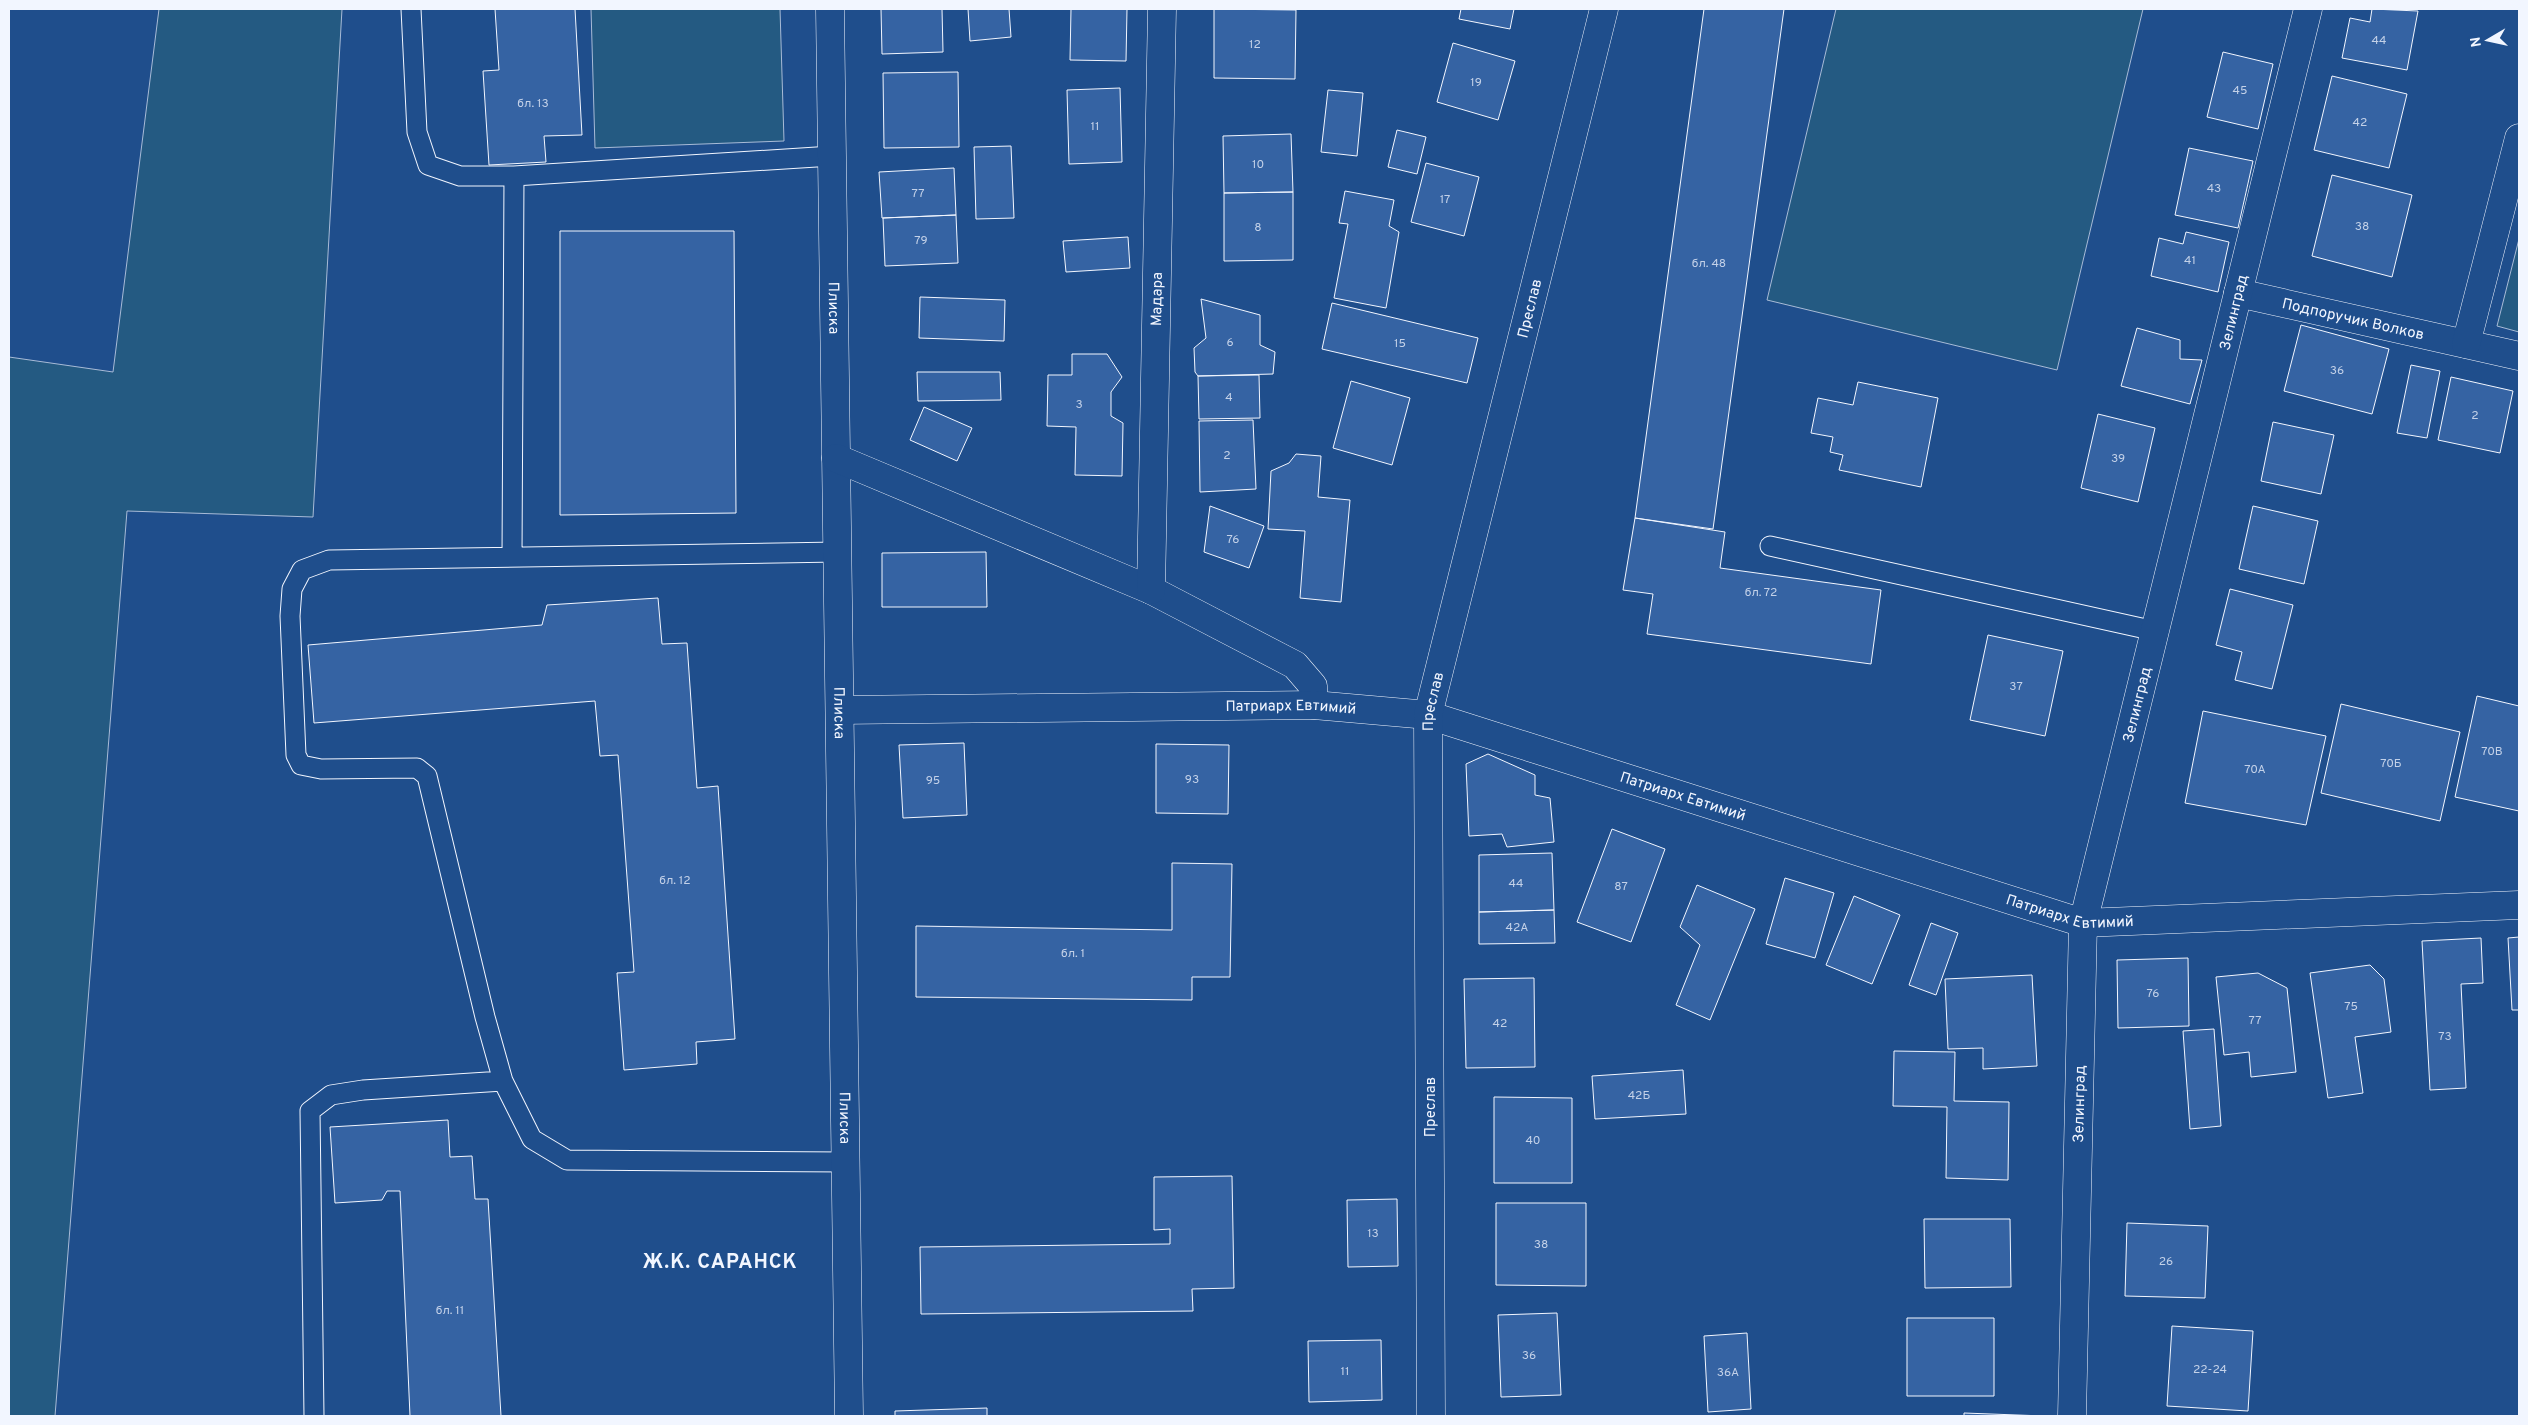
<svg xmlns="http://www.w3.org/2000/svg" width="2528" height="1425" viewBox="0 0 2528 1425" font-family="Overpass,sans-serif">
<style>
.green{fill:#245a82;stroke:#a8bbd7}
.building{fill:#3563a3;stroke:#f2f6ff}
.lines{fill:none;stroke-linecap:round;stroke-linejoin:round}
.service-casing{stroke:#f2f6ff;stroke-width:21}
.minor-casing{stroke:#f2f6ff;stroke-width:29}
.service{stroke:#1f4e8c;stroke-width:19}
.minor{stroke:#1f4e8c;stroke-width:28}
.labels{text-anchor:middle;stroke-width:4;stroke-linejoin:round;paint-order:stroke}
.number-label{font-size:12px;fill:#c3d1e8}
.street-label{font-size:15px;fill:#f2f6ff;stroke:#1f4e8c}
.district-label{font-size:20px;font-weight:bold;letter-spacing:1px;fill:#f2f6ff;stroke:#1f4e8c}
</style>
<rect width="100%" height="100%" fill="#1f4e8c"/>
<path class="green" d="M159,9H342L313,517L127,511L55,1416H9V357L113,372Z
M591,9H780L784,141L595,148Z
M1836,9H2143L2057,370L1767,300Z
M2519,239V332L2497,326Z"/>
<path class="building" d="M495,9H575L582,135L544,136L546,162L489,165L483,71L499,70Z
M881,9H942L943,52L882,54Z
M968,9H1009L1011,37L970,41Z
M1071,9H1127L1126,61L1070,60Z
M1214,9L1296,10L1295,79L1214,78Z
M1461,9H1514L1510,29L1459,19Z
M1704,9H1784L1713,529L1635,518Z
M2372,9L2418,11L2407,70L2342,58L2350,18L2370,22Z
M1453,43L1515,61L1498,120L1437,102Z
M2223,52L2273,64L2258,129L2207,117Z
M958,72L959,147L884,148L883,73Z
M2332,76L2407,94L2389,168L2314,150Z
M1120,88L1122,162L1069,164L1067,90Z
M1328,90L1363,93L1357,156L1321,152Z
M1397,130L1426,137L1417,174L1388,167Z
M1291,134L1293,192L1224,193L1223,136Z
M1011,146L1014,218L976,219L974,147Z
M2189,148L2253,161L2238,228L2175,215Z
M1426,163L1479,177L1464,236L1411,222Z
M954,168L956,215L882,218L879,172Z
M2332,175L2412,195L2392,277L2312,256Z
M1345,191L1394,200L1389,226L1399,232L1386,308L1334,298L1348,224L1339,223Z
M1293,192V260L1224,261V193Z
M956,215L958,263L885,266L883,218Z
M560,231H734L736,513L560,515Z
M2186,232L2229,242L2218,292L2151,276L2159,238L2183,244Z
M1128,237L1130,268L1066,272L1063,241Z
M920,297L1005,300L1004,341L919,338Z
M1201,299L1260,315V345L1275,352L1273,374L1198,376L1195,372L1194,348L1206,338Z
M1332,303L1478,338L1467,383L1322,349Z
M2301,325L2389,349L2372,414L2284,391Z
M2137,328L2180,340V359L2202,360L2190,404L2121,386Z
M1072,354H1107L1122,377L1111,392V416L1123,423L1122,476L1075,475L1076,427L1047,426L1048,375H1072Z
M2411,365L2440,371L2427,438L2397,433Z
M917,372H1000L1001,400L918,401Z
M1259,375L1260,418L1199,419L1198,376Z
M2451,377L2513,391L2500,453L2438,440Z
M1351,381L1410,398L1392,465L1333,448Z
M1858,382L1938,398L1921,487L1839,470L1843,455L1830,452L1833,437L1811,433L1818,398L1853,405Z
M924,407L972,428L957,461L910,440Z
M2098,414L2155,428L2138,502L2081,488Z
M1253,420L1256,489L1200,492L1199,421Z
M2273,422L2334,435L2321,494L2261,481Z
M1296,454L1321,456L1318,497L1350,500L1341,602L1300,598L1305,531L1268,529L1271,471L1289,463Z
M1210,506L1264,526L1249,568L1204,552Z
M2253,506L2318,521L2304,584L2239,569Z
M1635,518L1725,532L1720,568L1881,590L1871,664L1647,634L1653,594L1623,590Z
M986,552L987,607H882V553Z
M2230,589L2293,605L2272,689L2235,680L2242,652L2216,645Z
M658,598L662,644L687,643L697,788L718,786L735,1039L696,1042L697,1064L624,1070L617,973L634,972L618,755L600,756L595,701L314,723L308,645L542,625L547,605Z
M1988,635L2063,651L2045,736L1970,720Z
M2477,696L2519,706V811L2455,797Z
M2341,704L2460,732L2440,821L2321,793Z
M2203,711L2326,736L2306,825L2185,803Z
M964,743L967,815L903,818L899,745Z
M1156,744L1229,745L1228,814L1156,813Z
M1488,754L1535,775V795L1550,798L1554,842L1507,847L1502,834L1469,836L1466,764Z
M1612,829L1665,849L1631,942L1577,922Z
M1552,853L1554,910L1479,912V855Z
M1172,863L1232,864L1230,977H1192V1000L916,997V926L1172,930Z
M1785,878L1834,893L1815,958L1766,944Z
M1697,885L1755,909L1710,1020L1676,1005L1700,945L1680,927Z
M1854,896L1900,915L1872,984L1826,965Z
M1554,910L1555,943L1479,944V912Z
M1931,923L1958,933L1936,995L1909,985Z
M2519,937V1010H2512L2508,938Z
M2481,938L2483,983L2461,984L2466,1088L2430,1090L2422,941Z
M2188,958L2189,1026L2118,1028L2117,960Z
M2370,965L2384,979L2391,1032L2355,1037L2363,1093L2328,1098L2310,973Z
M2258,973L2287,988L2296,1072L2251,1077L2249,1052L2224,1055L2216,977Z
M2032,975L2037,1066L1983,1069V1048L1948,1049L1945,979Z
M1534,978L1535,1067L1466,1068L1464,979Z
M2214,1029L2221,1126L2190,1129L2183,1031Z
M1894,1051L1955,1052L1954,1101L2009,1102L2008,1180L1946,1178L1947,1107L1893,1106Z
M1683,1070L1686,1114L1595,1119L1592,1076Z
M1494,1097L1572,1098V1183H1494Z
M448,1120L450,1157L472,1156L475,1199H488L501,1416H410L400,1191H387L382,1200L335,1203L330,1127Z
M1232,1176L1234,1288L1192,1289L1193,1311L921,1314L920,1247L1170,1244V1229L1154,1230V1177Z
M1397,1199L1398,1266L1348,1267L1347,1200Z
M1496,1203H1586V1286L1496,1285Z
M1924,1219H2010L2011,1287L1925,1288Z
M2127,1223L2208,1226L2205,1298L2125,1296Z
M1557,1313L1561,1395L1501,1397L1498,1315Z
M1907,1318H1994V1396H1907Z
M2172,1326L2253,1331L2248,1411L2167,1406Z
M1747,1333L1751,1409L1708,1412L1704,1336Z
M1381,1340L1382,1400L1309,1402L1308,1341Z
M987,1408V1416H895V1411Z
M1964,1413L2044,1416H1964Z"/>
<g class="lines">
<g class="service-casing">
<path id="service" d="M411,9L417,132L428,165L460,176H514L512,557
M514,176L832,156
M1770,546L2155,631
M503,1081L532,1139L567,1160L846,1162
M314,1416L310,1111L331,1095L363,1090L503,1081L485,1017L427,776L417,768L321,769L301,765L296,755L290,616L292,589L302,570L329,560L838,552"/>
</g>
<g class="minor-casing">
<g id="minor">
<path id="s1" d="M830,9L849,1416"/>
<path id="s2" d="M2238,293L2519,356"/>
<path d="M2466,344L2519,138"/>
<path d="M836,458L1151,590L1295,665L1313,686L1314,705"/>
<path id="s3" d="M1151,590L1162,9"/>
<path id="s4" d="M840,710L1314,705L1428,715L2083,923L2519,905"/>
<path id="s5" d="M1431,1416L1428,715L1604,9"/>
<path id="s6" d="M2072,1416L2083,923L2308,9"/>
</g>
</g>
<use href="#service" class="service"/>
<use href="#minor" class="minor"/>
</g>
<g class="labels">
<g class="number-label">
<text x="2379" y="44">44</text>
<text x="1255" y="48">12</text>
<text x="1476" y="86">19</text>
<text x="2240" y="94">45</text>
<text x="533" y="107">бл. 13</text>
<text x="2360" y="126">42</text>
<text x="1095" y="130">11</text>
<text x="1258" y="168">10</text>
<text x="2214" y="192">43</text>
<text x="918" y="197">77</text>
<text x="1445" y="203">17</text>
<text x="2362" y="230">38</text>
<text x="1258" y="231">8</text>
<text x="921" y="244">79</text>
<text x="2190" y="264">41</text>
<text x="1709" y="267">бл. 48</text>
<text x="1230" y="346">6</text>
<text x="1400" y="347">15</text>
<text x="2337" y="374">36</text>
<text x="1229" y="401">4</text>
<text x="1079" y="408">3</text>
<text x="2475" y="419">2</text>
<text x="1227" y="459">2</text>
<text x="2118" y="462">39</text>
<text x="1233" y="543">76</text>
<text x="1761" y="596">бл. 72</text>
<text x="2016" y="690">37</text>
<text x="2492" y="755">70В</text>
<text x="2391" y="767">70Б</text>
<text x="2255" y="773">70А</text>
<text x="1192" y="783">93</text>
<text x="933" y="784">95</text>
<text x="675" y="884">бл. 12</text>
<text x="1516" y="887">44</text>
<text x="1621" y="890">87</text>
<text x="1517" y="931">42А</text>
<text x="1073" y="957">бл. 1</text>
<text x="2153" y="997">76</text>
<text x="2351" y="1010">75</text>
<text x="2255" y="1024">77</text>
<text x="1500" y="1027">42</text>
<text x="2445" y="1040">73</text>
<text x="1639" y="1099">42Б</text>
<text x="1533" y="1144">40</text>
<text x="1373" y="1237">13</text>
<text x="1541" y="1248">38</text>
<text x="2166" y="1265">26</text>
<text x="450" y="1314">бл. 11</text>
<text x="1529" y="1359">36</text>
<text x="2210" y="1373">22-24</text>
<text x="1345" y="1375">11</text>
<text x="1728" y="1376">36А</text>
</g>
<g class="street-label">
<text dy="5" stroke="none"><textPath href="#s3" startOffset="291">Мадара</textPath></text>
<text dy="5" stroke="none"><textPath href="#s1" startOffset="299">Плиска</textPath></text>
<text dy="5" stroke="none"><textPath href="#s5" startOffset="1120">Преслав</textPath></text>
<text dy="5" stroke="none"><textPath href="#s6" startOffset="1122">Зелинград</textPath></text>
<text dy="5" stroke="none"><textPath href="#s2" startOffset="118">Подпоручик Волков</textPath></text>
<text dy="5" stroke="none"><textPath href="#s5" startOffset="715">Преслав</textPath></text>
<text dy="5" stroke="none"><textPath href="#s6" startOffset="718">Зелинград</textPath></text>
<text dy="5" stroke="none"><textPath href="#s4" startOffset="451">Патриарх Евтимий</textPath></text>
<text dy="5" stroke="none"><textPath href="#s1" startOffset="704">Плиска</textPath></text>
<text dy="5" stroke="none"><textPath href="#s4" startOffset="856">Патриарх Евтимий</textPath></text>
<text dy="5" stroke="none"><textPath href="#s4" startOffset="1261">Патриарх Евтимий</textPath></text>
<text dy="5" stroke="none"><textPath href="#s6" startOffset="312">Зелинград</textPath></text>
<text transform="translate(1430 1107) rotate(-90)" y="5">Преслав</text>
<text dy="5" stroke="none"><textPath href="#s1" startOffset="1109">Плиска</textPath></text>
</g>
<g class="district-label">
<text x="720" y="1268">Ж.К. САРАНСК</text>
</g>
</g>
<rect width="2528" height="1425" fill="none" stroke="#f2f6ff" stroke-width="20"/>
<g transform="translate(2488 40) rotate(261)" stroke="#1f4e8c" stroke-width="4" paint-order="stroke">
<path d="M0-4L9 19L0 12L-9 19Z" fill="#f2f6ff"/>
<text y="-8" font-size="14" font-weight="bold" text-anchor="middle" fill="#f2f6ff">N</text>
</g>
</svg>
